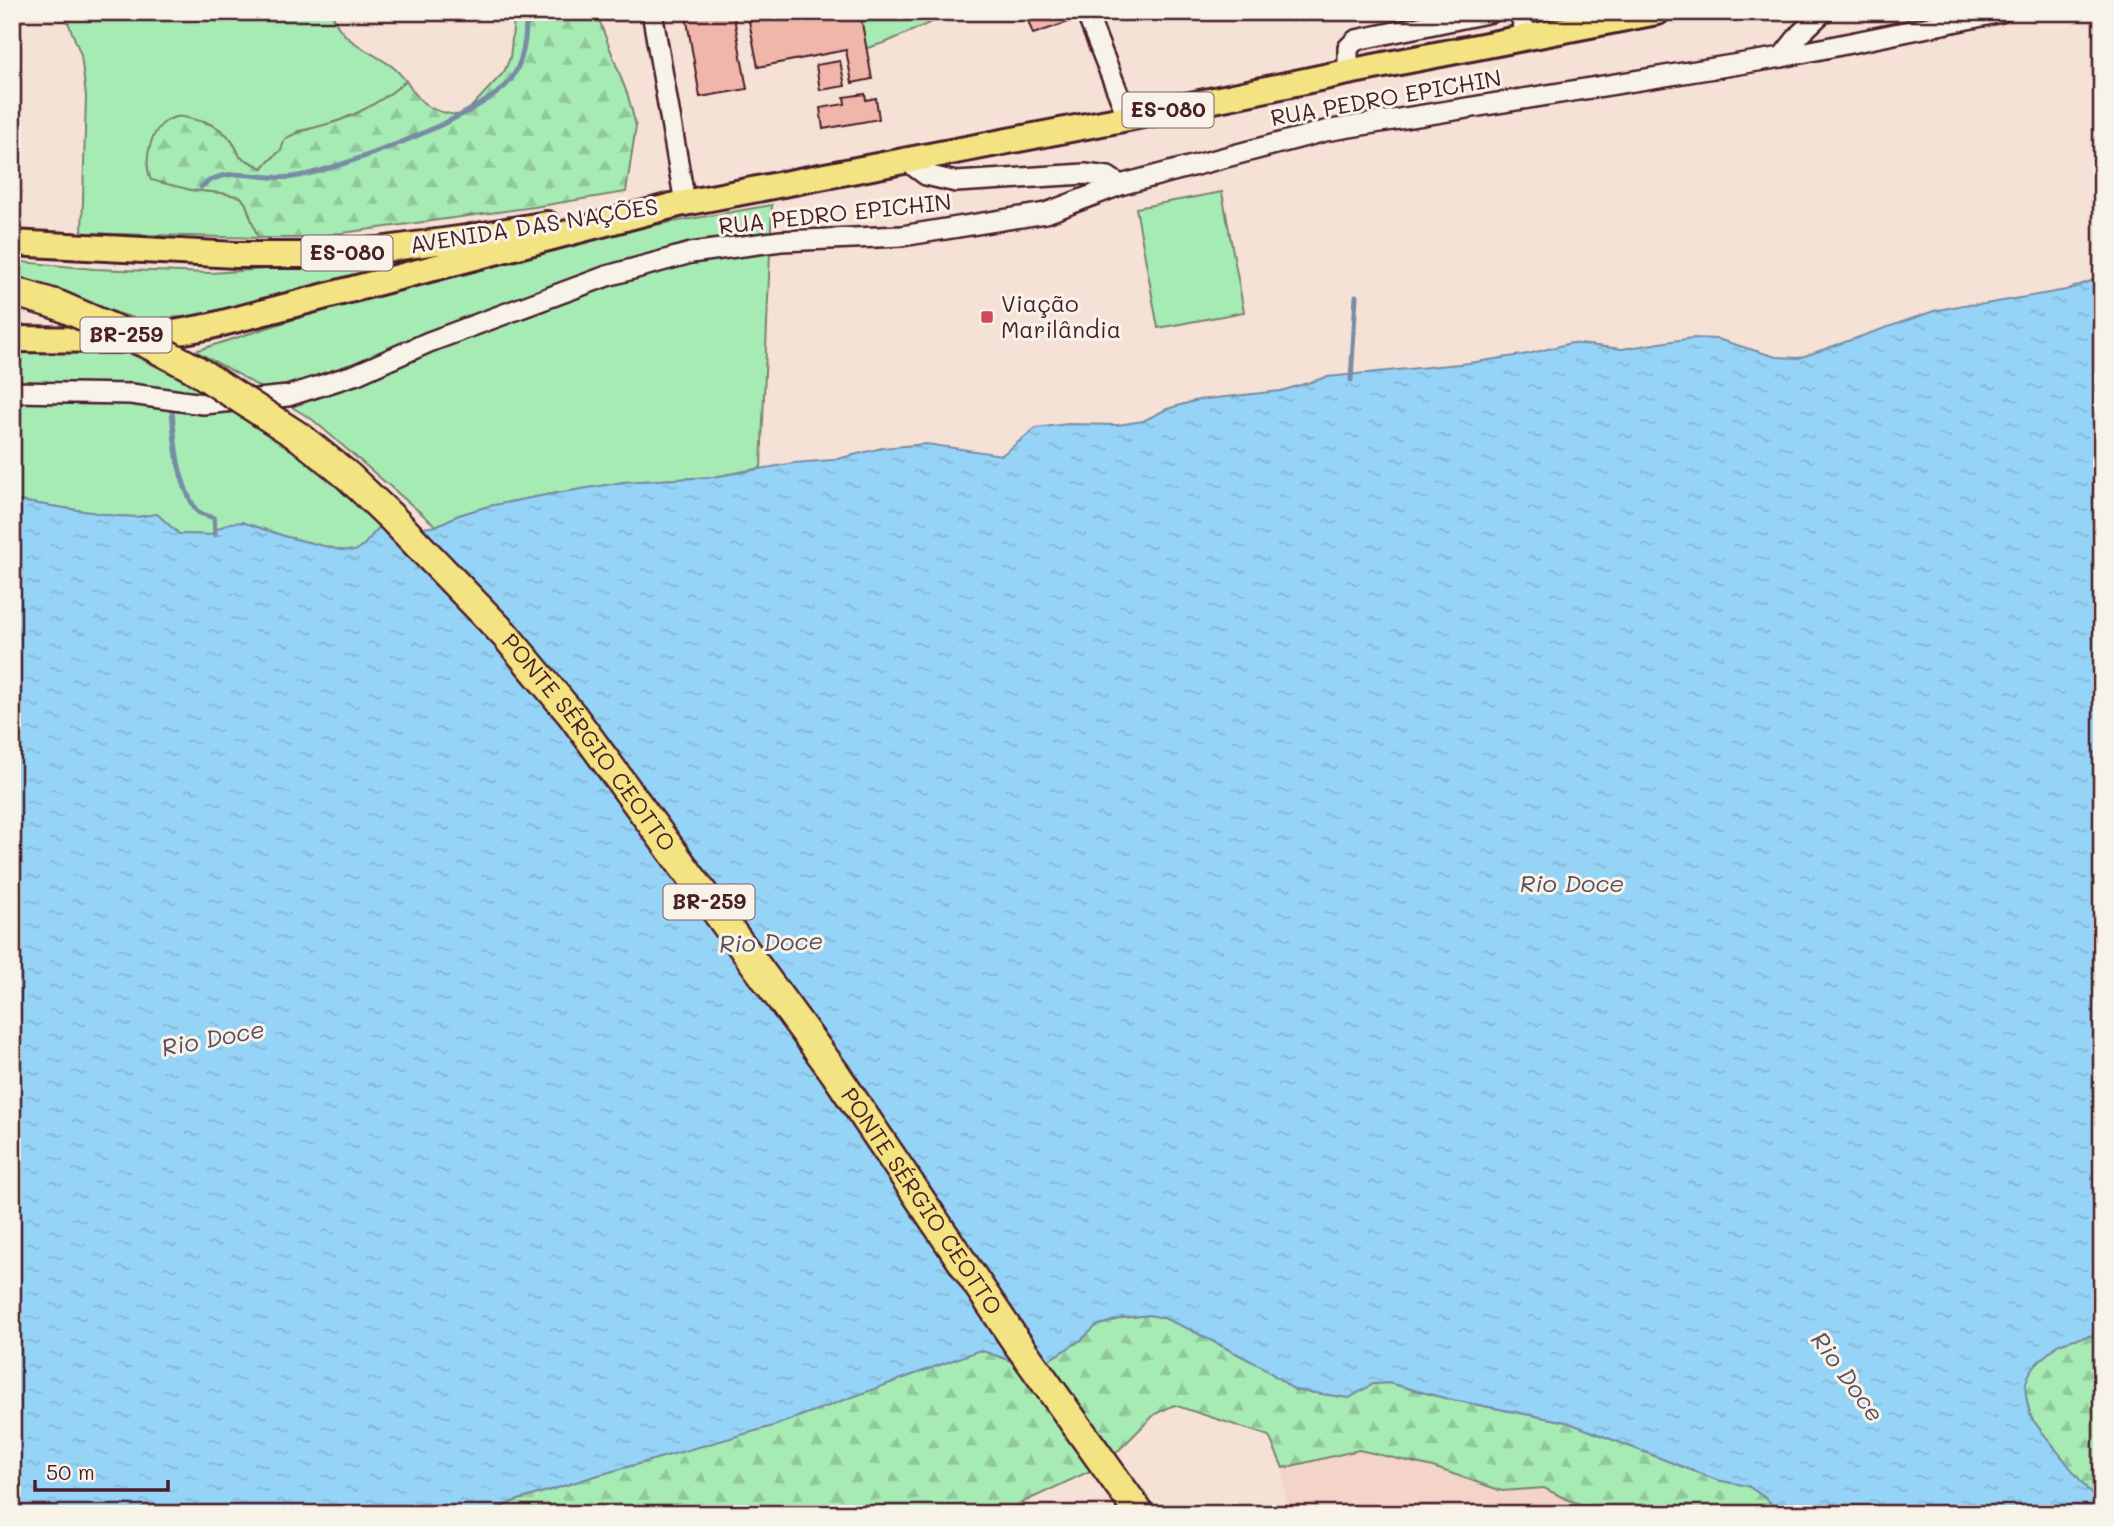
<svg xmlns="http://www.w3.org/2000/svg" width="2114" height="1526" viewBox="0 0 2114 1526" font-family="Mali,sans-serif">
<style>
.built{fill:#f4d4c8}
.green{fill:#a6eab4;stroke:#788470;stroke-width:2}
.forest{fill:url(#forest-firs);stroke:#788470;stroke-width:2}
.water{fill:url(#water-ripples);stroke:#788ca5;stroke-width:2}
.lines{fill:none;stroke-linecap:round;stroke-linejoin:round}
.stream{stroke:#788ca5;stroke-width:5}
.building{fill:#f0b6aa;stroke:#4a1f2b;stroke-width:2}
.minor-casing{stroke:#4a1f2b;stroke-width:24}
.major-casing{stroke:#4a1f2b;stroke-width:30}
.highway-casing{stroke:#4a1f2b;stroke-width:33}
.minor{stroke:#f7f3e8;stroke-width:19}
.major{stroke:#f4e382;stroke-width:24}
.highway{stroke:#f4e382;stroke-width:28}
.highway-bridge-casing{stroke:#4a1f2b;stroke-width:33;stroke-linecap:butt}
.highway-bridge{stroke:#f4e382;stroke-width:28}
.poi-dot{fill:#d1495b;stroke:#f7f3e8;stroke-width:2.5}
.labels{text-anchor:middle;stroke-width:6;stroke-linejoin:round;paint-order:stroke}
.shield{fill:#f7f3e8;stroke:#7e5f64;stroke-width:2}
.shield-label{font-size:21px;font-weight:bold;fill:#4a1f2b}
.street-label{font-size:23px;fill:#4a1f2b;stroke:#f7f3e8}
.poi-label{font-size:23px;fill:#4a1f2b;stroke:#f7f3e8;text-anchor:start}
.water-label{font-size:24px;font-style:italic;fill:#5d4c5e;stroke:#f7f3e8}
</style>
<defs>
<pattern id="forest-firs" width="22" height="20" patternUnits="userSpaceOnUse" patternTransform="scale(1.75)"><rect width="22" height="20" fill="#a6eab4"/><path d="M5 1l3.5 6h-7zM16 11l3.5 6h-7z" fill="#90c89b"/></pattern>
<pattern id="water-ripples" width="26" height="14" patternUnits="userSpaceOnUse" patternTransform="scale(1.75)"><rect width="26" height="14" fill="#96d4f7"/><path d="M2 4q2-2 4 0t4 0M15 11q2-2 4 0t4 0" fill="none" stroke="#83b6d4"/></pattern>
</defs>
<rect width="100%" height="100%" fill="#f5e1d5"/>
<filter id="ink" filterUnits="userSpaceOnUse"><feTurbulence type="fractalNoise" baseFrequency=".0143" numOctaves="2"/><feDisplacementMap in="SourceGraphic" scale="14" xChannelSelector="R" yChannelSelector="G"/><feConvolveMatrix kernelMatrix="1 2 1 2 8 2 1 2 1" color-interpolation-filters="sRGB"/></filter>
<g filter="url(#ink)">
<path class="built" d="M1359,1450L1433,1467L1502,1491L1544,1488L1568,1500L1614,1514H1287L1283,1468Z"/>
<path class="green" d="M64,12H332C338,42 374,52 394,68C399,72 402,77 406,81C378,106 336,126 298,131L281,150L262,168L240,157C233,138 223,130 204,121L191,190L222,193L241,197L246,204L258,238L82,233L86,96L81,55Z
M854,12H949L943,17L887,42L861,50Z
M1222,192L1244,312L1158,328L1136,208Z
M772,205L761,468L713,477L624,482L546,495L489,506L459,515L436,526L313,420L238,374L195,351L376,293L626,230Z
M429,258L209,316L137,319L12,280V261L94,269L211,273Z
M109,343C142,360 177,375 210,394C272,430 328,477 382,524L364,545L355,551L340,550L287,537L242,522L219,528L210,535L179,534L157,514L137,517L116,516L12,500V347Z"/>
<path class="forest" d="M513,12H596L628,96L636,126L626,192L534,207L305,238H258L246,204L241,197L222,193L191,190L151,180C142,161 151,122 176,117C181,116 187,118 192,119C217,124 231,133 240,157L262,168L281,150L285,139C301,129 320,127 338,121C360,114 389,96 406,81C423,107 431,112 463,116L504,72L510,58L514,19Z
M1150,1315L1164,1318L1191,1330L1261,1366L1295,1390L1349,1398L1373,1384L1389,1383L1448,1399L1567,1422L1717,1480L1748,1486L1767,1499L1780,1514H1614L1568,1500L1544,1488L1502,1491L1433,1467L1359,1450L1283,1468L1269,1436L1174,1405L1155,1414L1105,1464L998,1514H485L512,1502L595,1476L773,1426L980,1350L1030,1367H1037L1081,1340L1096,1326L1122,1318Z
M2102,1333V1508L2032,1419C2022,1391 2021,1374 2046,1355C2050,1352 2054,1347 2059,1344C2071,1338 2088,1337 2102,1333Z"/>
<path class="water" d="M2102,277V1333C2088,1337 2071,1338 2059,1344C2054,1347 2050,1352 2046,1355C2021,1374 2022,1391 2032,1419L2102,1508V1514H1780L1767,1499L1748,1486L1717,1480L1567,1422L1448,1399L1389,1383L1373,1384L1349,1398L1295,1390L1261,1366L1191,1330L1164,1318L1150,1315L1122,1318L1096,1326L1081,1340L1037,1367H1030L980,1350L773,1426L595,1476L512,1502L485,1514H12V500L116,516L137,517L157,514L179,534L210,535L219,528L230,523L242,522L287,537L340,550L355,551L364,545L382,524L402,531L436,526L459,515L489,506L546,495L624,482L714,477L794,463L833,460L882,448L926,444L1002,455L1036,428L1068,424L1118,425L1143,421L1167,409L1198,400L1281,391L1327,377L1469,363L1528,354L1571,343L1622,349L1692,338L1717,339L1776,357L1799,358L1934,311L1963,305L1985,304L2066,290Z"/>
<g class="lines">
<path class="stream" d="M201,187C226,163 262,181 293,177C337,171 480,116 508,83C523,66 528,35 525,12
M1351,380L1356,296
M172,411C175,446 177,479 196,510L199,513L214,518L215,535"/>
</g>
<path class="building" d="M699,12H733L747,89L700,97L686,15Z
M797,12H860L872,79L852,83L846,50L758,67L749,21Z
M1025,12H1062L1066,23L1033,34Z
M840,61L845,86L820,90L816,65Z
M865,94L866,100L876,98L879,119L823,129L820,108L845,104L844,97Z"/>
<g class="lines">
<g class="minor-casing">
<path id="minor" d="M652,12L685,203
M1086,12L1128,118
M1519,12L1528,37
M1782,57L1801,33L1823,12
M1348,72V48L1356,40L1492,12
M907,161L926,175L956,182L1085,174L1108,177L1120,185
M12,392L131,394L203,404L288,396L357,374L429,342L607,276L691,253L781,241L902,236L1046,213L1120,185L1325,131L1782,57L2002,12"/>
</g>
<g class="major-casing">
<path id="major" d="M12,243L236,255H310L378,250L466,238L547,224
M12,339L116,340L158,336L211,326L679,204L1128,118L1348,72L1657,12"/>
</g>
<g class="highway-casing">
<path id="highway" d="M12,291L58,305"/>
</g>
<use href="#minor" class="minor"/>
<use href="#major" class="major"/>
<use href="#highway" class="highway"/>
<g class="highway-bridge-casing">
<g id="highway-bridge">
<path id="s1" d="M58,305L146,343L193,368L301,438L348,476L391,517L505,635L572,715L835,1073L1015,1340L1140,1514"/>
</g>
</g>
<use href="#highway-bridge" class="highway-bridge"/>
</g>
</g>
<rect class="poi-dot" x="980" y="310" width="14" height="14" rx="3.5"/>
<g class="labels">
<g class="shield">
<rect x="1122.5" y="92.5" width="91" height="35" rx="5"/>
<rect x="301.5" y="235.5" width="91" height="35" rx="5"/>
<rect x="80.5" y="317.5" width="91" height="35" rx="5"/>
<rect x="663.5" y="884.5" width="91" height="35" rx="5"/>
</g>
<g class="shield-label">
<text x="1168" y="117">ES-080</text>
<text x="347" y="260">ES-080</text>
<text x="126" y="342">BR-259</text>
<text x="709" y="909">BR-259</text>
</g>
<g class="street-label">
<text transform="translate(1386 98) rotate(-10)" y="8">RUA PEDRO EPICHIN</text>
<text transform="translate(835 214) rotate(-6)" y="8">RUA PEDRO EPICHIN</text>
<text transform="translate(534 226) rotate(-9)" y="8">AVENIDA DAS NAÇÕES</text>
<text dy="8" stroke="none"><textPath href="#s1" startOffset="698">PONTE SÉRGIO CEOTTO</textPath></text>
<text dy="8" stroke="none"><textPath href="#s1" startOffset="1265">PONTE SÉRGIO CEOTTO</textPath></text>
</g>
<g class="poi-label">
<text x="1001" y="312">Viação<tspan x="1001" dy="26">Marilândia</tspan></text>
</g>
<g class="water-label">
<text x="1572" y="892">Rio Doce</text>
<text transform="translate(771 943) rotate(-2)" y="8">Rio Doce</text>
<text transform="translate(213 1039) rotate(-11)" y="8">Rio Doce</text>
<text transform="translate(1847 1377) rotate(54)" y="8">Rio Doce</text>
</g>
</g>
<rect width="2114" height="1526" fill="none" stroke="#f7f3e8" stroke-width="42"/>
<rect x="21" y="21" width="2072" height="1484" fill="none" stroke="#4a1f2b" stroke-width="2.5" filter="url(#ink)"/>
<path d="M35 1480v10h133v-10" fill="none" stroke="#4a1f2b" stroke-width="3.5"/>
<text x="46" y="1480" font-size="21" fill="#4a1f2b" stroke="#f7f3e8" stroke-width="5" paint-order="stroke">50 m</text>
</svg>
